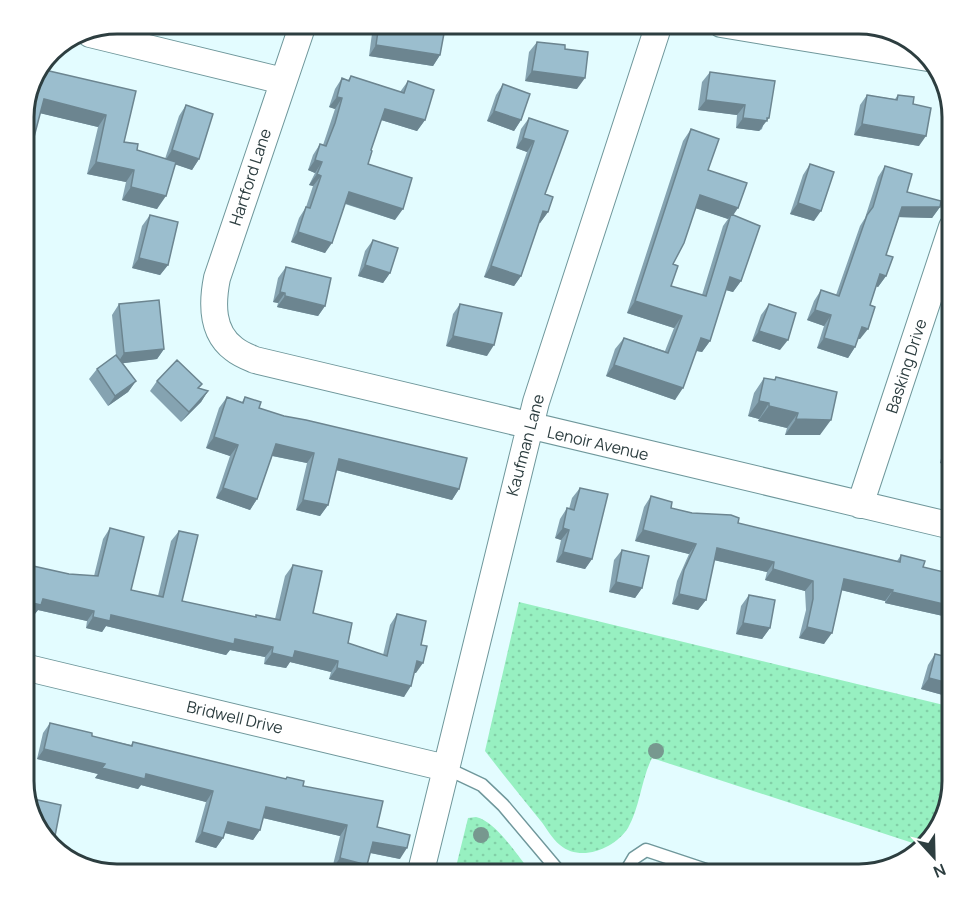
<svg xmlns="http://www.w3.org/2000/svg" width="976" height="899" viewBox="0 0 976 899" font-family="Manrope,sans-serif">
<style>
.grass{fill:url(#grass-dots)}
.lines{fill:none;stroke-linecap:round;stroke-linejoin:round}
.lane-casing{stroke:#6f979b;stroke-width:15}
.street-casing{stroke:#6f979b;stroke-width:28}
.lane{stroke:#fff;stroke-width:12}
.street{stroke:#fff;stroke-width:26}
.tree{fill:#77988f}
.wall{fill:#85a3b1;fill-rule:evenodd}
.shaded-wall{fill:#6c8590}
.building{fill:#9bbece;stroke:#6c8590;stroke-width:1.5}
.labels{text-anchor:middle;stroke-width:4.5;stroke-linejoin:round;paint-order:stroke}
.street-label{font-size:16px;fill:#2d3e40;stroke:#fff}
.rim{fill:none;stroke:#2d3e40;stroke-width:3}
</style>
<defs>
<pattern id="grass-dots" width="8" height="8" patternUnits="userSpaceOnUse" patternTransform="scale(1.5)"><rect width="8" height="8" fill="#97f0c1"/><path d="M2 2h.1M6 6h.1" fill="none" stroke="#82cfa7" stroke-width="1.8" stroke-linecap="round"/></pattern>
</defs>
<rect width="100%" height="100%" fill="#e3fcff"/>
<path class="grass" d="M519,602L952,707V781L925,847L652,758C641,780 640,807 628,828C615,848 581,863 560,845C552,839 546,827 540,820C521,797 503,774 485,751Z
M476,817C496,821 520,859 533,875H454L468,818Z"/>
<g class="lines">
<g class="lane-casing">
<path id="lane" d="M446,768L482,785L503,805L562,875
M624,875L634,858L646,850L721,875"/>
</g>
<g class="street-casing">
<path id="street" d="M303,24L217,278C212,303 211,332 234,349C240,354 248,357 255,360L952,526
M721,24L928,58
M90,34L283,81
M860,505L952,227
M24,667L446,768
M420,875L536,402L659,24"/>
</g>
<use href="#lane" class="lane"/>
<use href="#street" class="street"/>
</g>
<g class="tree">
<circle cx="656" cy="751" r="8"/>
<circle cx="481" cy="835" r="8"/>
</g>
<path class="wall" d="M375,24H426L440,55L433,66L369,56L373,26Z
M537,42L565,49L577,89L525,81L529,52Z
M710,72L775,81L762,129L759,131L736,128L737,115L698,110L702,82Z
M351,76L400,92L408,81L425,120L417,131L381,120L371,150L368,164L395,220L345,204L325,253L291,242L299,218L306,207L313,186L309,185L315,173L308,170L313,155L320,144L323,145L335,109L329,107L335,89L342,78L348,80Z
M503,84L521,120L514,131L487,121L496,95Z
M136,91L124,142L137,150L165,159L179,116L186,105L199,159L192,170L175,164L157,209L122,200L126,182L87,174L98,127L40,113L29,156L24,163V111Z
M867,95L895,99L898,95L913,104L919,146L854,135L860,105Z
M529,118L545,194L548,212L540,223L539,222L521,276L514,286L484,277L527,152L516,148L521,129Z
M691,129L708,170L733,215L741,281L733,292L726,290L710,341L702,352L696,351L675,400L606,376L615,349L624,338L665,351L674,328L627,313L683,141ZM696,208L728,219L723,226L702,295L671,286L673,264Z
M810,164L814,221L790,214L803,175Z
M885,166L907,192L940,207L932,218L899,217L886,255V276L878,287L876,286L860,339H858L855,347L848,358L817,348L824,326L807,320L814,301L821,290L836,295L860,226L865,218L878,177Z
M150,215L168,265L160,275L132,268L142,226Z
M373,240L390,273L383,283L358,276L365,251Z
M286,267L325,306L318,316L277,307L278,303L273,302L278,278Z
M119,304L164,349L157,359L123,363L136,381L128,392L108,406L89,379L97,369L116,355L112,315Z
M460,304L487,356L446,346L453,314Z
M769,304L780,350L752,341L761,315Z
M776,377L820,435H785L787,428L758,421L759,419L748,416L754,393L764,378L774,380Z
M157,381L202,384L199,388L208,391L201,402L181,422L150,391Z
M227,397L242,402L245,397L259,408L459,489L452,500L336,470L328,505L320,516L296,510L307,463L272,456L257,499L250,510L216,498L230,456L206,448L219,408Z
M952,428V466L940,463L946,436Z
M580,488L592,559L585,569L556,562L561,540L555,538L560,519L567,508L569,509L572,498Z
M651,496L671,508L897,561L901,555L923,567L952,574V618L885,603V601L841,590L824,644L799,638L806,610L805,591L765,580L767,572L714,560L706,600L698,610L672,604L677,581L689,554L635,541L644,507Z
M110,528L131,590L158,596L171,541L179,531L182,601L255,617L256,615L275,619L285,576L293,565L313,613L348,643L383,655L390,625L397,614L416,673H414L404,697L329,679L331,672L290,662L286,668L264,664L265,657L230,650L226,655L106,626L102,632L86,628L87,621L38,610L34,615L24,613V564L69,574L94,576L103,539Z
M622,550L642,588L635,598L609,592L614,560Z
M749,595L770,628L762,639L736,634L741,606Z
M935,654L950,697L921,689L928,665Z
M50,723L92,736L131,745L133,742L285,779L287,777L303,786L377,827L400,859L370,853L367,865L361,875L332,869L340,836L263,818L260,830L253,840L225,833L223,838L216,848L195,842L206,802L141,785L138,789L95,778L98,774L37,759L43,733Z"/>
<path class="shaded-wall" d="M376,45L440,55L433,66L369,56Z
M532,71L585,78L577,89L525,81Z
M337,97L342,98L335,109L329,107Z
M44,99L106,115L98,127L35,112Z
M706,100L745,105L737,115L698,110Z
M385,109L425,120L417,131L378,119Z
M494,111L521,120L514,131L487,121Z
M743,118H769L759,131L736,128Z
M862,124L926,136L919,146L854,135Z
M523,138L534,141L527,152L516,148Z
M172,150L199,159L192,170L165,161Z
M315,160L322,162L315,173L308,170Z
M96,162L134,170L126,182L87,174Z
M317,174L321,176L313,186L309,185Z
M131,187L166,196L157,209L122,200Z
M349,192L403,209L395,220L341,202Z
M700,195L738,208L730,220L731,214L728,219L692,207Z
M798,203L821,211L814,221L790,214Z
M902,207H940L932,218L895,217Z
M543,211L548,212L540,223L535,221Z
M298,232L332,243L325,253L291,242Z
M139,258L168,265L160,275L132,268Z
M365,265L390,273L383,283L358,276Z
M491,266L521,276L514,286L484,277Z
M880,274L886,276L878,287L872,285Z
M730,277L741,281L733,292L722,289Z
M280,292L285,293L278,303L273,302Z
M285,296L325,306L318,316L277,307Z
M635,301L682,316L674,328L627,313Z
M815,310L831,315L824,326L807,320Z
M862,327L868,329L860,339L855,338Z
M759,331L788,340L780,350L752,341Z
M453,336L494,345L487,356L446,346Z
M701,338L710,341L702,352L693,350Z
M824,338L855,347L848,358L817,348Z
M164,349L157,359L117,364L124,353Z
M614,365L683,388L675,400L606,376Z
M136,381L128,392L108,406L115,396Z
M208,391L201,402L181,422L189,412Z
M759,401L769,403L759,419L748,416Z
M769,406L798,413L787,428L758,421Z
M796,419L831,420L820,435H785Z
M214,437L238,445L230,456L206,448Z
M276,444L314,453L307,463L268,455Z
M947,453L952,454V466L940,463Z
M339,459L459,489L452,500L332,469Z
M223,488L257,499L250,510L216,498Z
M303,500L328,505L320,516L296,510Z
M563,528L569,530L561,540L555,538Z
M643,530L696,544L689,554L635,541Z
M717,548L774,562L767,572L709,559Z
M563,552L592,559L585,569L556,562Z
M773,569L813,581L805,591L765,580Z
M844,579L893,590L885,601L837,589Z
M616,582L642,588L635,598L609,592Z
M892,592L952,606V618L885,603Z
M679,594L706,600L698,610L672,604Z
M43,599L94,611L87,621L38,610L34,615L24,613V601Z
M111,615L235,639L273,647L265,657L230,650L226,655L106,626L102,632L86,628L93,617Z
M743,623L770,628L762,639L736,634Z
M807,627L832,633L824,644L799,638Z
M295,651L338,661L331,672L290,662L286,668L264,664L272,653Z
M417,661L423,663L416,673L409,672Z
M337,668L411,686L404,697L329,679Z
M929,678L952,684V694L950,697L921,689Z
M44,749L146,774L213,791L206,802L141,785L138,789L95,778L98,774L37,759Z
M266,807L347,825L340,836L259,817Z
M228,822L260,830L253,840L221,832Z
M202,832L223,838L216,848L195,842Z
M45,834L55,836L49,843Z
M373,842L407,848L400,859L366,852Z
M340,858L367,865L361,875L332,869Z"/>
<path class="building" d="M379,24H426L445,28L440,55L376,45Z
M537,42L565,45V49L588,52L585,78L532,71Z
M45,70L136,91L124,142L138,144L137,150L176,162L166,196L131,187L134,170L96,162L106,115L44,99L29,156L24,159V111Z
M710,72L775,81L769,118H767V121L743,118L745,105L706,100Z
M351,76L404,93L408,81L434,90L425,120L385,109L371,150L372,151L368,164L412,178L403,209L349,192L332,243L298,232L306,207L310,208L321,176L317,174L322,162L315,160L320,144L326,146L335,123L342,98L337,97L342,78L349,81Z
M503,84L530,94L521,120L494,111Z
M867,95L897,100L898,95L914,97L913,104L931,108L926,136L862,124Z
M186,105L213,114L199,159L172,150Z
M529,118L568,131L545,194L553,197L548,212L543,211L521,276L491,266L534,141L523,138Z
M691,129L719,139L708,170L747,183L738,208L700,195L684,243L673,264L678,266L671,286L706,296L731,214L760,226L741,281L730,277L710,341L701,338L683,388L614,365L624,338L668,353L682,316L635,301Z
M810,164L834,172L821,211L798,203Z
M885,166L912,174L907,192L941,201L940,207H902L886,255L893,257L886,276L880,274L870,305L875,307L868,329L862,327L855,347L824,338L831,315L815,310L821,290L839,296L867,215L873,207Z
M150,215L178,222L168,265L139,258Z
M373,240L398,248L390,273L365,265Z
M286,267L331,278L325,306L285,296V293L280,292Z
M159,300L164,349L124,353L119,304Z
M460,304L502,313L494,345L453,336Z
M769,304L796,313L788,340L759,331Z
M116,355L136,381L115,396L97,369Z
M177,360L202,384L198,388L208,391L189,412L157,381Z
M776,377L837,392L831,420L796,419L798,413L769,406V403L759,401L764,378L775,380Z
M227,397L243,403L245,397L261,402L259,408L284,416L306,420L467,458L459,489L339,459L328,505L303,500L314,453L276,444L257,499L223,488L238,445L214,437Z
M952,433V454L947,453Z
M580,488L608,494L592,559L563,552L569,530L563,528L567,508L574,510Z
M651,496L672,502L671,508L692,513L731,515L739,518L738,523L900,562L901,555L925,561L923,567L952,574V606L892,592L893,590L844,579L832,633L807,627L813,599V581L773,569L774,562L717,548L706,600L679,594L684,570L696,544L643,530Z
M110,528L144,537L131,590L163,597L179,531L198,535L182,601L256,617V615L280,620L293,565L322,571L313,613L352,623L348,643L387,656L397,614L426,621L421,645L427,646L423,663L417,661L411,686L337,668L338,661L295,651L293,658L272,653L273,647L235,639L234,644L111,615L110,621L93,617L94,611L43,599L41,605L24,601V564L69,574L98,576Z
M622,550L649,556L642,588L616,582Z
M749,595L775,600L770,628L743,623Z
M935,654L952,658V684L929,678Z
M50,723L92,733V736L132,746L133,742L286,779L287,777L304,781L303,786L383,801L377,827L410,835L407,848L373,842L367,865L340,858L347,825L266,807L260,830L228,822L223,838L202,832L213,791L146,774L145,779L102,768L105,764L44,749Z
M29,798L61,805L55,836L45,834Z"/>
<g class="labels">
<g class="street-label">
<text transform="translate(250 177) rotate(-72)" y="6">Hartford Lane</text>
<text transform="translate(906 366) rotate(-72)" y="6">Basking Drive</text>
<text transform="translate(598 443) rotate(13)" y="6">Lenoir Avenue</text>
<text transform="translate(525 445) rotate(-75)" y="6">Kaufman Lane</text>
<text transform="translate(235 717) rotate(13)" y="6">Bridwell Drive</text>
</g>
</g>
<path d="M0 0H976V899H0ZM117 34H859A83 83 0 0 1 942 117V781A83 83 0 0 1 859 864H117A83 83 0 0 1 34 781V117A83 83 0 0 1 117 34Z" fill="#fff" fill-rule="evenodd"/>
<path class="rim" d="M117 34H859A83 83 0 0 1 942 117V781A83 83 0 0 1 859 864H117A83 83 0 0 1 34 781V117A83 83 0 0 1 117 34Z"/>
<g transform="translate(934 857) rotate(158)" stroke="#ffffff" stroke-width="4.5" paint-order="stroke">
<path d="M0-4.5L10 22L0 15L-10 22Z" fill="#2d3e40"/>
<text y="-9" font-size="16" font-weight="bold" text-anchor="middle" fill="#2d3e40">N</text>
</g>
</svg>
